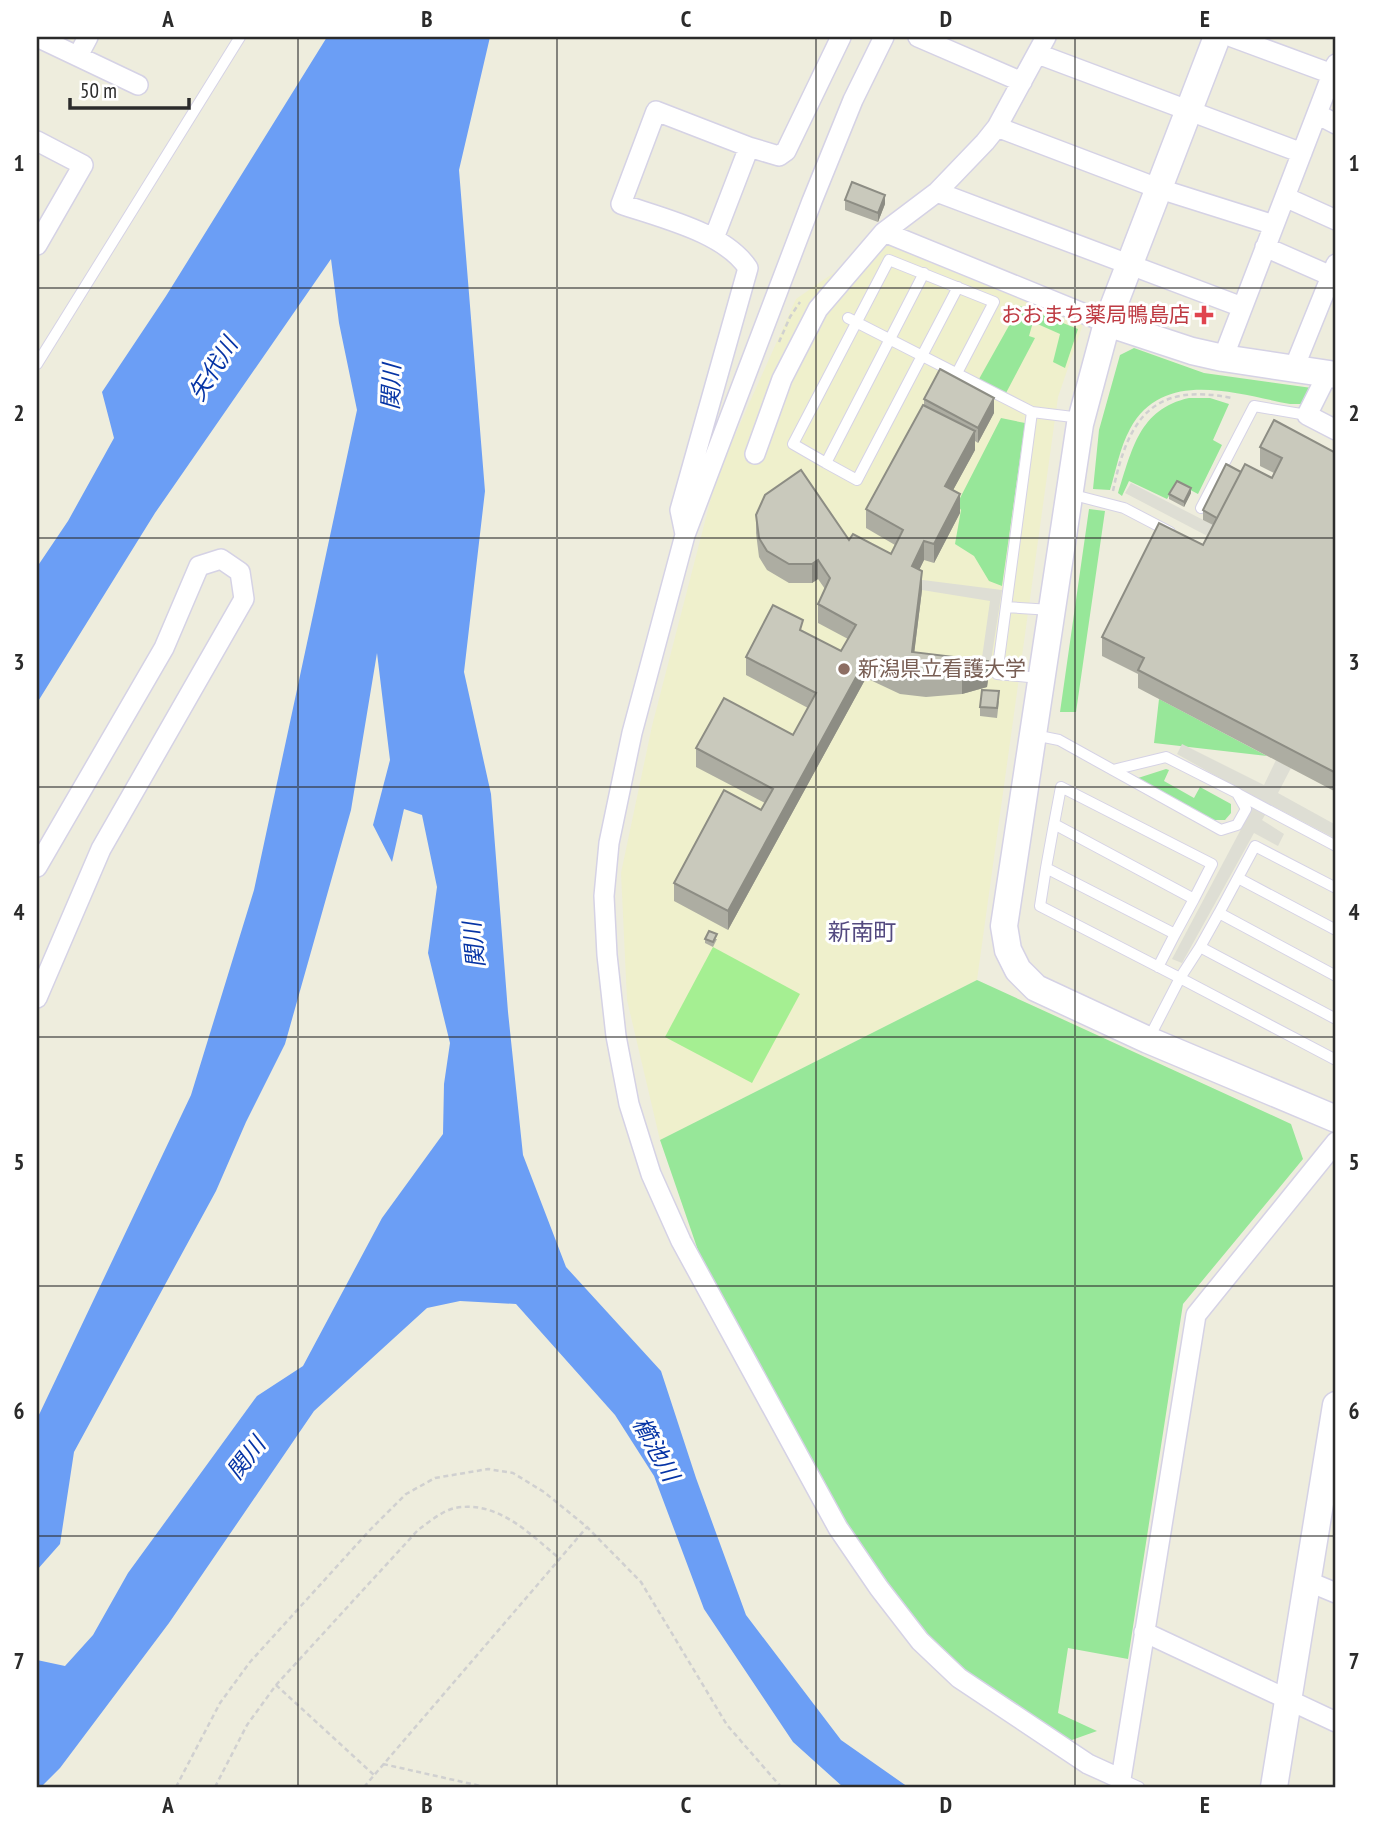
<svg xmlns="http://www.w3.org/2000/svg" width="1373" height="1824" viewBox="0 0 1373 1824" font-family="'PT Sans Narrow','Noto Sans JP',sans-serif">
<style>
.education{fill:#eff0cc}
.green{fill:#97e799}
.pitch{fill:#a5ef92}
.plaza{fill:#deded4}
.water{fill:#6b9ef5}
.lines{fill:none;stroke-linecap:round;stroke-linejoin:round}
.lane-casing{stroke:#d5d2e5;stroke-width:12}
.street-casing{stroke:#d5d2e5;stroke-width:22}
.secondary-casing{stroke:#d5d2e5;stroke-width:29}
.path{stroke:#d0d0d0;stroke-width:2.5;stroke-dasharray:5 3.5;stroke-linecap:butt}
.lane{stroke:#fff;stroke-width:10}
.street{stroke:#fff;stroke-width:19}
.secondary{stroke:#fff;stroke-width:26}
.wall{fill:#adada2}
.shaded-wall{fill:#8d8d84}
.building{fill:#c9c9bc;stroke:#8d8d84;stroke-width:2}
.grid{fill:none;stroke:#2b2b2b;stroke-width:2;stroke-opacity:0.55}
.health-dot{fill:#e0444e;stroke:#fff;stroke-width:2.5}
.education-dot{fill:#8d6e63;stroke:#fff;stroke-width:2.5}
.labels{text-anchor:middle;stroke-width:6;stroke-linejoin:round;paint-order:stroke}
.health-label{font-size:21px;fill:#be3a42;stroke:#fff;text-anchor:end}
.education-label{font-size:21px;fill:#785e54;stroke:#fff;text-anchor:start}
.water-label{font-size:23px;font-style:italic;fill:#0634a5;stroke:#fff}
.neighbourhood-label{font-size:23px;fill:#53497f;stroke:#fff}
.neatline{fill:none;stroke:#2b2b2b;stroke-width:2.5}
.grid-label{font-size:23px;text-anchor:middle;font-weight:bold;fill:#2b2b2b}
</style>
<rect width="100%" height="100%" fill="#eeeddd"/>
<path class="education" d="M884,238L1083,324L1058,397L977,980L660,1140L627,1000L621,873L652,726L717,475L796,299Z"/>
<path class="green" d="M1020,306L1078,329L1065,368L1053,362L1060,334L1033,322L1029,336L1035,338L1006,393L979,379Z
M1134,348L1204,373L1312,388L1302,404H1290C1236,394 1163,368 1130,429C1120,447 1116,470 1110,490L1093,489L1099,430L1120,355Z
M1189,398H1210L1229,404L1213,440L1222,445L1198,494L1177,483L1167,499L1129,481L1122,496L1118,493C1132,450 1139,409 1189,398Z
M1001,418L1025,423L1002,586L989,581L974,556L955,544L961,510L957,504Z
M1089,509L1105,511L1076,712H1060Z
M1159,699L1267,756L1154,743Z
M1166,769L1169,770L1164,781L1194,798L1200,787L1231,804V813L1225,820H1214L1138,778Z
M977,980L1291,1124L1303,1159L1183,1304L1128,1659L1068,1648L1058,1713L1097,1731L1069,1741L972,1676L927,1635L857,1543L702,1262L660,1140Z"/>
<path class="pitch" d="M713,947L800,994L752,1083L665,1037Z"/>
<path class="plaza" d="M1131,483L1221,529L1215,540L1125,493Z
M915,579L1002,590L988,680L979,679L990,601L922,590L912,585Z
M1182,744L1264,785L1276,760L1291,768L1278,793L1336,825V839L1271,805L1262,820L1284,834L1278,846L1254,833L1182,963L1172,959L1257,799L1177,754Z"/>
<path class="water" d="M327,37H490L459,170L485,491L464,672L491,794L508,1012L523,1155L566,1267L661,1371L696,1478L746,1615L841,1740L908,1787H843L793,1742L704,1609L654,1476L615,1415L516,1304L460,1301L427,1308L314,1411L169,1623L60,1768L41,1787H37V1660L65,1666L93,1635L128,1573L257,1396L303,1366L382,1218L443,1134L444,1084L450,1043L428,953L437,887L422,815L404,809L392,862L373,825L390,760L377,653L351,810L285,1044L246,1122L216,1191L74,1452L60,1544L37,1570V1419L191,1095L254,890L357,410L339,323L331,259L155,513L37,703V567L68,521L114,438L102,392L166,296Z"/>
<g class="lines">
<g class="lane-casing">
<path id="lane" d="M924,273L826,463L857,480L958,287
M848,318L1032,412
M37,364L240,37
M826,463L793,444L889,260L994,302L957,373
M1070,494L1124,508L1170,532
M1201,508L1254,406L1307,415
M1006,607L1051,610
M1039,678L997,674L1032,412L1081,418
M1034,735L1059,740L1221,830L1237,825L1246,809L1237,793L1166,757L1113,770
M1238,794L1336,846
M1054,824L1061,787L1212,864L1194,899
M1046,868L1054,824L1194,899L1175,934
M1238,878L1336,930
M1336,888L1255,846L1219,913L1336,976
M1219,913L1200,947L1336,1019
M1200,947L1180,978L1336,1060
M1148,1040L1180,978L1040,906L1046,868L1175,934L1158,967
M1121,1779L1139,1787"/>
</g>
<g class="street-casing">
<path id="street" d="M37,37L138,85
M884,37L853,100L812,201L685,535L632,733L609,843L604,896L607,955L616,1036L629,1104L651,1174L681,1241L838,1528L879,1588L920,1641L959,1678L1088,1764L1121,1779L1196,1315L1336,1142
M918,37L1022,82
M1232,37L1332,74
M1038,54L1302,153
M78,56L88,37
M1317,114L1336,124
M997,127L1160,189L1274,225
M37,141L83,165L37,245
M749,147L779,156L786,151L841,37
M937,192L1242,307
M1285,197L1336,220
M884,232L1107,323
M1265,247L1331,276
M1223,358L1336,64
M1294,368L1336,264
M1328,373L1307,415L1336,430
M755,454L782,379L818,309L884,232L937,192L985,142L997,127L1046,37
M685,534L680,510L748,268C724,232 661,218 621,204L656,111L749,147L714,238
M37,867L164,648L199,566L221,559L240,572L244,599L101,849L37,998
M1307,1581L1336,1593
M1144,1632L1336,1722"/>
</g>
<g class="secondary-casing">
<path id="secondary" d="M1217,37L1107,323L1080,424L1004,926L1008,950L1018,970L1036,988L1148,1040L1336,1119
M1107,323L1192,351L1223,358L1336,375
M1274,1787L1336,1405"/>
</g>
<path class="path" d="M779,342L790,317L800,302
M1113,491C1128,418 1153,382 1232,398
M276,1685L374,1775
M383,1764L485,1787
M176,1787L220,1703L250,1662L369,1531L406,1494L435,1478L488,1469L513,1473L544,1492L587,1527L641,1582L727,1725L781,1787
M215,1787L247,1725L276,1685L418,1530C429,1522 442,1511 455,1508C498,1500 530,1534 560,1559
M364,1787L587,1527"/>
<use href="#lane" class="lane"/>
<use href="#street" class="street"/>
<use href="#secondary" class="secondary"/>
</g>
<path class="wall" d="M845,200L885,204L878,222L845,210Z
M924,399L994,413L978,443L975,441V450L953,490L960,513L934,563L924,560L919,570L922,590L914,653L988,680L987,687L962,694L926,697L900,694L866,678L728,930L674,901V883L761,810L765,803L696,767V748L793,735L808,708L746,675V657L803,632L841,651L848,639L818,623V604L825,589L818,579L812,583H789L767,570L759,557L756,533V515L849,540L891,554L895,545L866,528V509L924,406Z
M1260,447L1336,453V792L1138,688V674L1102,656V637L1203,545L1213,525L1203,520V510L1241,472L1272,478L1274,473L1260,466Z
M1191,493L1184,507L1169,499V494Z
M999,701L997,718L980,716V707Z
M705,939H717L713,947L705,943Z"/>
<path class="shaded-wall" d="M885,195V204L878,222V213Z
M994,398V413L978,443V428Z
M975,431V450L945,505V486Z
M1191,488V493L1184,507V502Z
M960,494V513L934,563V544Z
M924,541V560L912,585V566Z
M818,560V579L812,583V564Z
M922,571V590L912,671V652Z
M866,659V678L728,930V911Z
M988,661V680L987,687L962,694V675Z"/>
<path class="building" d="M852,182L885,195L878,213L845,200Z
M940,369L994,398L978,428L924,399Z
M923,405L975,431L945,486L960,494L934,544L924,541L912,566L922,571L912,652L988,661L987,668L962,675L926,678L900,675L866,659L728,911L674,883L724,790L761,810L773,789L696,748L724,698L793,735L816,693L746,657L773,605L803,620L800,630L841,651L856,625L818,604L830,578L818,560L812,564H789L767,551L759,538L756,515L765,495L801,470L849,540L853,534L891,554L903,530L866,509Z
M1274,420L1336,453V773L1138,670L1144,658L1102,637L1159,523L1203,545L1245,464L1272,478L1282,458L1260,447Z
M1226,464L1241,472L1217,518L1203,510Z
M1177,481L1191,488L1184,502L1169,494Z
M982,690L999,691L997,708L980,707Z
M709,931L717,934L713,942L705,939Z"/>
<path class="grid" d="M298,37V1787M557,37V1787M816,37V1787M1075,37V1787M37,288H1336M37,538H1336M37,787H1336M37,1037H1336M37,1286H1336M37,1536H1336"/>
<path class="health-dot" d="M1200.5 304.5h7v7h7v7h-7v7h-7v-7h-7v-7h7z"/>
<circle class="education-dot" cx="844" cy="669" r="7"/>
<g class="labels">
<g class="health-label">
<text x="1190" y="322">おおまち薬局鴨島店</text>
</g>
<g class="education-label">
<text x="858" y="676">新潟県立看護大学</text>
</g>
<g class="water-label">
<text transform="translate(213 369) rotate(-58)" y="8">矢代川</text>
<text transform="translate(391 387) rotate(-88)" y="8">関川</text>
<text transform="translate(474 945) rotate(-96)" y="8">関川</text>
<text transform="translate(656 1449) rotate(61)" y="8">櫛池川</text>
<text transform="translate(246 1458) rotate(-52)" y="8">関川</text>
</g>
<g class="neighbourhood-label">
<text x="862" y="940">新南町</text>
</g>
</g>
<rect width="1373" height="1824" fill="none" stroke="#ffffff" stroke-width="77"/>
<path d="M70 98v10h119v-10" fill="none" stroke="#2b2b2b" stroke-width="3.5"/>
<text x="80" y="98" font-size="21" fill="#2b2b2b" stroke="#ffffff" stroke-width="5" paint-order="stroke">50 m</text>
<rect x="38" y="38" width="1296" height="1748" class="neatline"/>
<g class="grid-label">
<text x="168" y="27">A</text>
<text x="427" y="27">B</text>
<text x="686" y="27">C</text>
<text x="946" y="27">D</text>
<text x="1205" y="27">E</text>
<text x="19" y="171">1</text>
<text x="1354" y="171">1</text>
<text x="19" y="421">2</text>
<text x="1354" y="421">2</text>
<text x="19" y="670">3</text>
<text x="1354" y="670">3</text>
<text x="19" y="920">4</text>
<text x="1354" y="920">4</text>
<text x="19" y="1170">5</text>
<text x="1354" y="1170">5</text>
<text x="19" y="1419">6</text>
<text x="1354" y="1419">6</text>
<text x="19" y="1669">7</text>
<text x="1354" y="1669">7</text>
<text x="168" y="1813">A</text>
<text x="427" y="1813">B</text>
<text x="686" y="1813">C</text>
<text x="946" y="1813">D</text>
<text x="1205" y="1813">E</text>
</g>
</svg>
